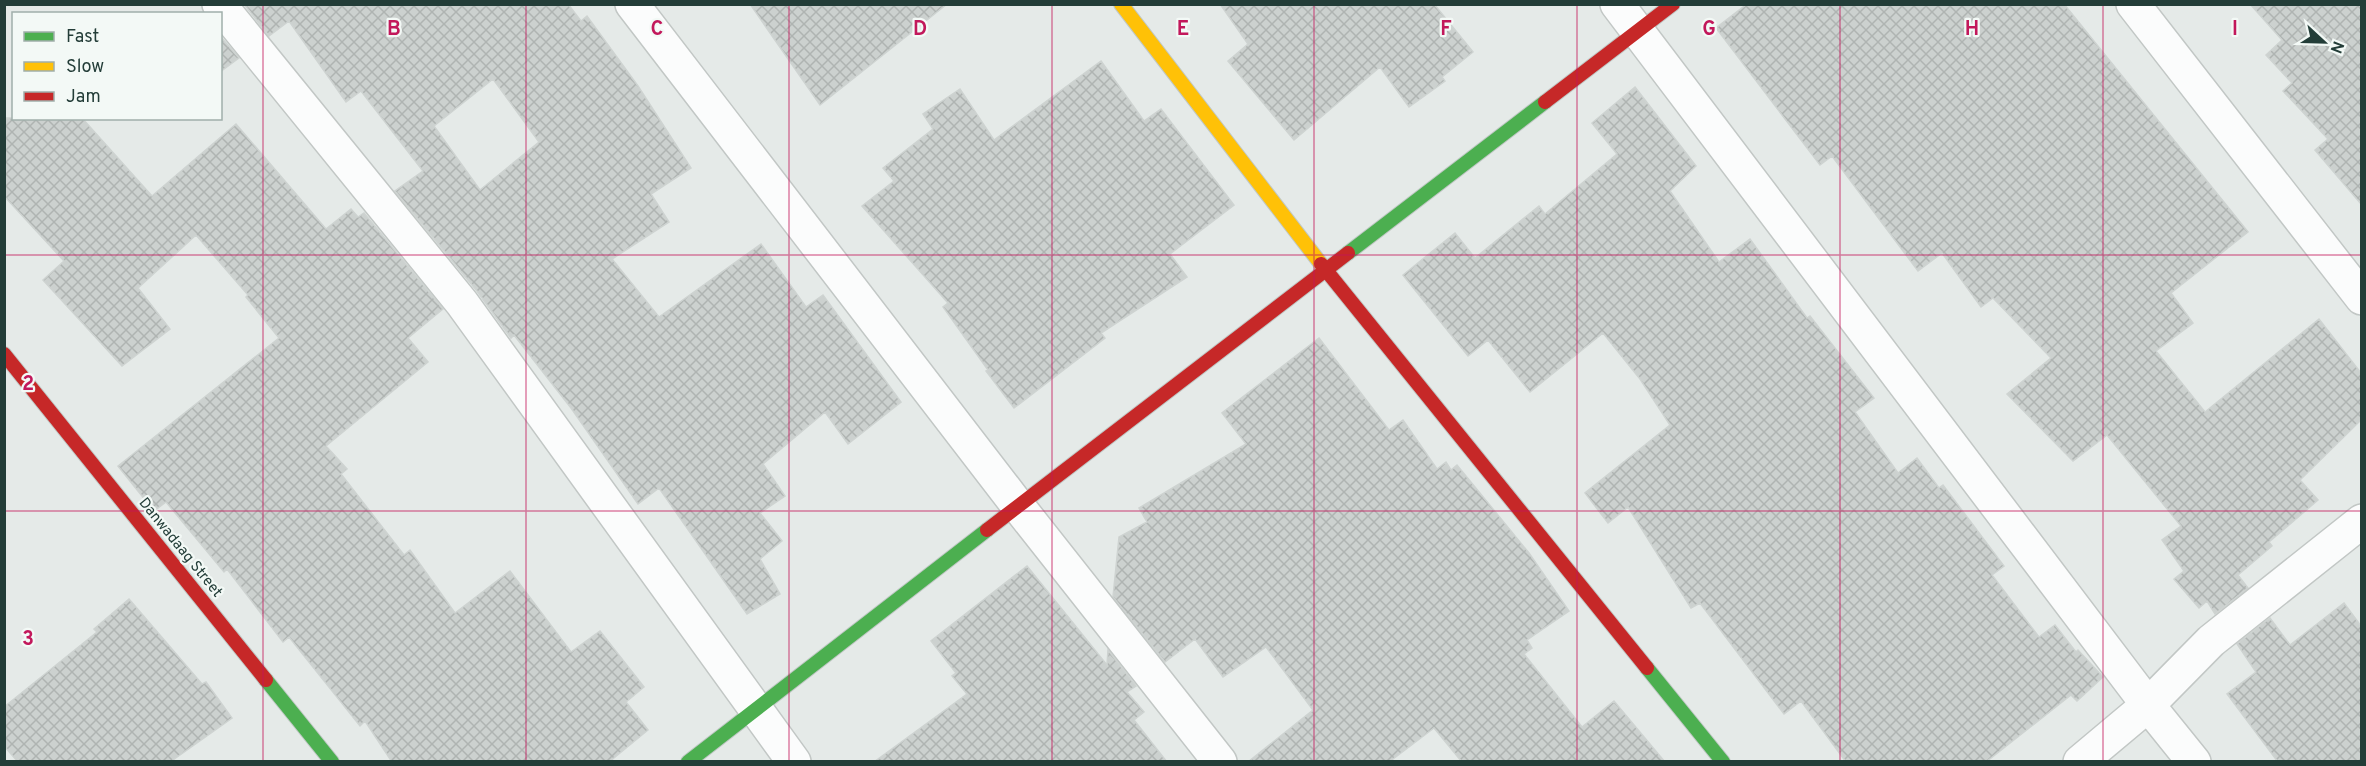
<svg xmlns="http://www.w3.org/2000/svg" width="2366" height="766" viewBox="0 0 2366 766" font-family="Overpass,sans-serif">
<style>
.building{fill:url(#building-cross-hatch);stroke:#ced3d1;stroke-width:1.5;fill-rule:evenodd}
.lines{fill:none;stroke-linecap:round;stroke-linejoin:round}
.street-casing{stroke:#c2c7c5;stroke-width:36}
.fast-casing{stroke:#c0c8c5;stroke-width:16}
.slow-casing{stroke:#c0c8c5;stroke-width:16}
.jam-casing{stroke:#c0c8c5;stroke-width:16}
.street{stroke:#fbfcfc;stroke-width:33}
.fast{stroke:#4caf50;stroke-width:14}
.slow{stroke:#ffc107;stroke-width:14}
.jam{stroke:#c62828;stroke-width:14}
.grid{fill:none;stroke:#c2185b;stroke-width:1.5;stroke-opacity:0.55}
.labels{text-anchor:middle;stroke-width:4.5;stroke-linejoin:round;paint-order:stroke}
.street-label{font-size:15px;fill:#233d38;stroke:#f3f9f6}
.grid-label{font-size:20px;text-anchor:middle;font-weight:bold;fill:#c2185b;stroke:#f3f9f6;stroke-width:4.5;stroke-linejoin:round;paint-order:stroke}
</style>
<defs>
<pattern id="building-cross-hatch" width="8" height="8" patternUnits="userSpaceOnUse" patternTransform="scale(1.5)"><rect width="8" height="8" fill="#ccd1cf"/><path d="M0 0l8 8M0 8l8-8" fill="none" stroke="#afb4b2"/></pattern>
</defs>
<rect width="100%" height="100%" fill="#e5eae8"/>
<path class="building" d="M244,4H568L581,21L587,16L638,86L691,168L651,194L669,222L612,259L659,317L761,244L806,307L823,295L901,402L848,444L825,412L763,464L785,496L760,513L782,541L760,559L780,594L747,614L659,488L638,504L571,408L514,335L511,338L477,291L395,191L423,171L361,91L346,102L289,21L269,36ZM493,79L539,142L480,190L434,126Z
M750,4H947L820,105Z
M1220,4H1434L1473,52L1442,77L1445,81L1409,107L1380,67L1294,140L1228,61L1248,44Z
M1747,4H2064L2248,232L2171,293L2193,323L2156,351L2205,412L2319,319L2361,373V420L2300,480L2318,500L2269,542L2272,546L2238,575L2248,588L2215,614L2207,601L2199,608L2174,579L2184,571L2162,540L2181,526L2107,435L2073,461L2007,394L2051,358L1993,298L1981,307L1942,253L1918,271L1832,156L1820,165L1716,28Z
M2250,4H2361V204L2315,150L2328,139L2283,91L2292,83L2266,55L2282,40Z
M220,36L239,58L220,72Z
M1101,61L1144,121L1161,109L1234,205L1170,254L1187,277L1101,333L1105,338L1014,408L986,371L988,370L943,307L948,303L862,206L894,181L883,168L933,129L923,114L960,89L994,140Z
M1635,87L1696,166L1670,191L1719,262L1750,239L1807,318L1810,316L1874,398L1855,412L1898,473L1917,458L1939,488L1943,485L2004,566L1992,575L2039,637L2055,625L2076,652L2078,650L2103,677L2077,701L2071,695L1986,762H1846L1801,701L1784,714L1700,603L1691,608L1628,507L1608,523L1585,493L1670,425L1640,379L1603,333L1530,392L1488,340L1468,356L1403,275L1455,233L1475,258L1539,206L1545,214L1617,154L1592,123Z
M4,118H82L152,196L236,124L326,229L351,209L358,217L364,213L443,309L408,338L428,362L326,446L347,469L341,474L404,555L410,550L455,613L510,571L571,652L600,631L644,687L626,702L648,730L609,762H392L365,721L360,726L289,637L283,642L227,569L224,572L166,502L154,511L118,466L279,338L246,297L248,295L196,235L138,288L170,329L122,366L43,280L64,261L4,196Z
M1319,338L1389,430L1403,420L1437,469L1446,462L1451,470L1457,465L1529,553L1569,611L1527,640L1532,648L1524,654L1582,727L1614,701L1665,762H1462L1434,728L1389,762H1248L1313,710L1266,647L1223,677L1195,639L1165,662L1113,597L1119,537L1147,522L1139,508L1246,444L1222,413Z
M1027,566L1107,665L1108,650L1136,686L1127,692L1144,712L1134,720L1167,762H874L967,694L952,676L956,673L931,641Z
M129,599L202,684L206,682L232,718L170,762H18L4,746V707L97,632L94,629Z
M2344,603L2361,626V762H2278L2227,694L2256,672L2237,644L2270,618L2290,645Z"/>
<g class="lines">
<g class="street-casing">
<path id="street" d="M219,4L462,303L794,762
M632,4L1018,506L1220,762
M1617,4L2148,705L2194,762
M2133,4L2362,298
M2080,762L2148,705L2211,641L2362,521"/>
</g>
<g class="fast-casing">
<path id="fast" d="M1348,253L1545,102
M1647,668L1723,762
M266,680L332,762
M688,762L987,530"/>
</g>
<g class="slow-casing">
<path id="slow" d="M1121,4L1321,264"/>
</g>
<g class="jam-casing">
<path id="jam" d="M1545,102L1673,4
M1321,264L1647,668
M4,354L266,680
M987,530L1348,253"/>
</g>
<use href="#street" class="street"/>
<use href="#fast" class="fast"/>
<use href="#slow" class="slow"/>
<use href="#jam" class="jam"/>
</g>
<path class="grid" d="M263,4V762M526,4V762M789,4V762M1052,4V762M1314,4V762M1577,4V762M1840,4V762M2103,4V762M4,255H2362M4,511H2362"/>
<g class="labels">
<g class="street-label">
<text transform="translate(181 547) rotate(51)" y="5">Danwadaag Street</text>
</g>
</g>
<g class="grid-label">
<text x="394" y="35">B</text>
<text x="657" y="35">C</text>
<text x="920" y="35">D</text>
<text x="1183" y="35">E</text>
<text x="1446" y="35">F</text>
<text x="1709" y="35">G</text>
<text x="1972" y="35">H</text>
<text x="2235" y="35">I</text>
<text x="28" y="390">2</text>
<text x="28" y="645">3</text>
</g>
<rect width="2366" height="766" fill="none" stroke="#233d38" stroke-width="12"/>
<rect x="12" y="12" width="210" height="108" fill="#f3f9f6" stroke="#a0aeaa" stroke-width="1.5"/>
<rect x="24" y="32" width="30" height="9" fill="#4caf50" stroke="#a0aeaa" stroke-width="1.5"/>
<text x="66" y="42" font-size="18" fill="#233d38">Fast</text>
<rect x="24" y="62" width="30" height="9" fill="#ffc107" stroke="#a0aeaa" stroke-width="1.5"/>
<text x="66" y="72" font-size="18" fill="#233d38">Slow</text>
<rect x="24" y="92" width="30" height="9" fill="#c62828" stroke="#a0aeaa" stroke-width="1.5"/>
<text x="66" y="102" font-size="18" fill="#233d38">Jam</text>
<g transform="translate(2324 42) rotate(112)" stroke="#f3f9f6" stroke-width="4.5" paint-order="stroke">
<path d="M0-4.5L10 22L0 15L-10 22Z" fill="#233d38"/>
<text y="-9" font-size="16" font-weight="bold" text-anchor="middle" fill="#233d38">N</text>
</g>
</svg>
